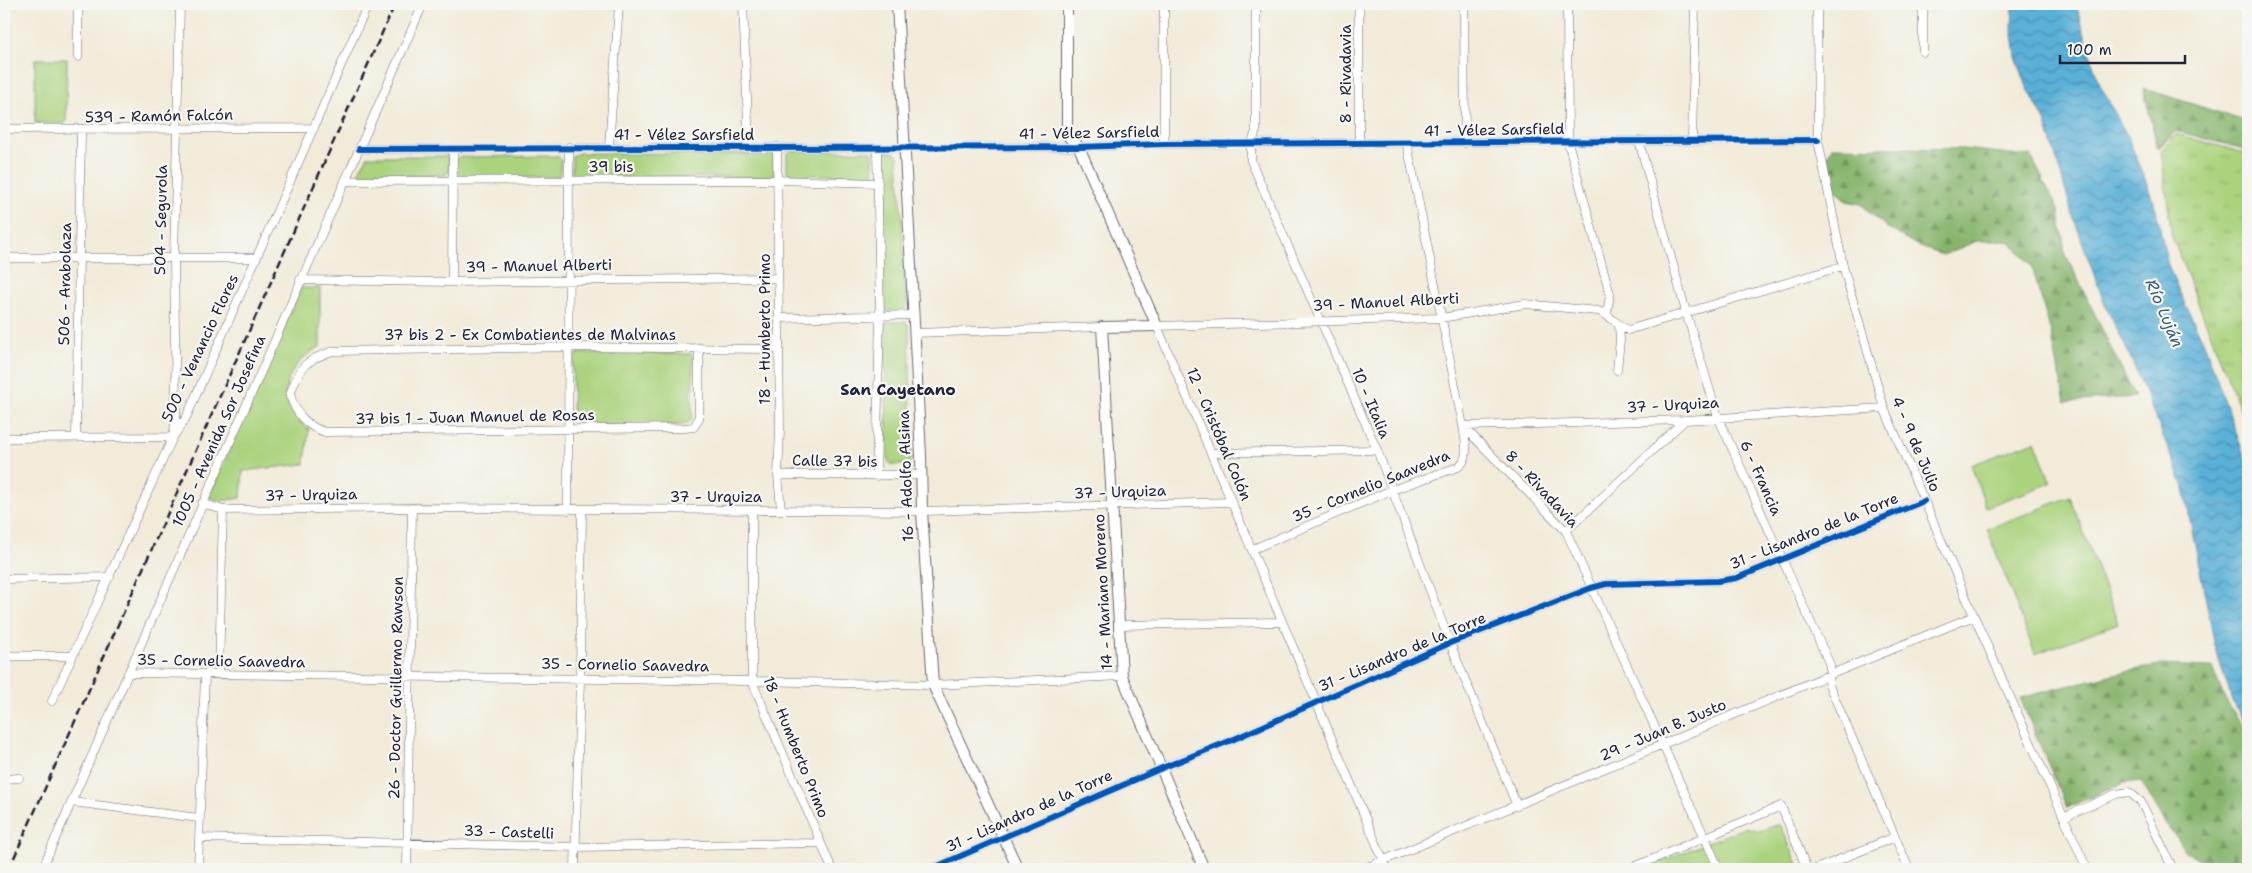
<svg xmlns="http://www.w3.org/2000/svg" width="2252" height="873" viewBox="0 0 2252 873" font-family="'Shantell Sans',sans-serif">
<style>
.grass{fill:url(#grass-tufts);stroke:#667a5c}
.forest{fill:url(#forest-firs);stroke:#556c54}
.park{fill:#abd37e;stroke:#667a5c}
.water{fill:url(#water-waves);stroke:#3e6989}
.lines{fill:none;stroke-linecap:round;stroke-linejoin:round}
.street-casing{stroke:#6b6872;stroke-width:9}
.secondary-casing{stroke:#6b6872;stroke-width:12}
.street{stroke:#fff;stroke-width:8}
.secondary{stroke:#fff;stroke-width:10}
.rail{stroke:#22223b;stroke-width:2.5;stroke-dasharray:8 4;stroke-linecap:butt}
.cycleway-casing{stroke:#f6f6f2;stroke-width:9}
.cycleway{stroke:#0057b8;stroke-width:6}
.labels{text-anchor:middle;stroke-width:4.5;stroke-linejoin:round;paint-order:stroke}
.street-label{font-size:15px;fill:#22223b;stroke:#f6f6f2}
.water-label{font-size:16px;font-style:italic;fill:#385b79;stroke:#f6f6f2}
.neighbourhood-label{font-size:16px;font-weight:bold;fill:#22223b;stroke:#f6f6f2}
</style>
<defs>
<pattern id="grass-tufts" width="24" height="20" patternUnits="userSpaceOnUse" patternTransform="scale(1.25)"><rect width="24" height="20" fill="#abd37e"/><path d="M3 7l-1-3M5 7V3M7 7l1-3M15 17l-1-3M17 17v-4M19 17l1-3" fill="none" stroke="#93b56e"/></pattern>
<pattern id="forest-firs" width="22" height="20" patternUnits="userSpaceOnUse" patternTransform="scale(1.25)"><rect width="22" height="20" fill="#88b56d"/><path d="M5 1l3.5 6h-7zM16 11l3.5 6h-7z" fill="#6f935b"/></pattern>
<pattern id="water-waves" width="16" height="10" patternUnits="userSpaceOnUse" patternTransform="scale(1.25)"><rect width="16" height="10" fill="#5ab0d7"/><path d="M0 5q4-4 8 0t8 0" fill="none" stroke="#4a8fb0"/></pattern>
</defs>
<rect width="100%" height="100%" fill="#f6f6f2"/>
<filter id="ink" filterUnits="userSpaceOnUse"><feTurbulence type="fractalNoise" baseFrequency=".02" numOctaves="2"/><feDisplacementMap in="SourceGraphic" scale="10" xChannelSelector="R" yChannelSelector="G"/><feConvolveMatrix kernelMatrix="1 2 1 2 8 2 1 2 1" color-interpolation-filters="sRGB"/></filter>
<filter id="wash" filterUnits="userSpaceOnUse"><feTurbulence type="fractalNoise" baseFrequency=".0096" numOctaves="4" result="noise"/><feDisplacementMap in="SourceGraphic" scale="20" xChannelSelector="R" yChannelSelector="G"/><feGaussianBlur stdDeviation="1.12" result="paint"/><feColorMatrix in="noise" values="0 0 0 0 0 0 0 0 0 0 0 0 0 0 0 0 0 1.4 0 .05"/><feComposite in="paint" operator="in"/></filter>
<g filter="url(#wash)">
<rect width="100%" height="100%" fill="#f2ebd9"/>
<path class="grass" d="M2176,134L2248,154V433L2241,411L2172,237L2161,151Z"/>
<path class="forest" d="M2143,88L2248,122V150L2176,131L2158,149Z
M1832,147L1963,149L2031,156L2059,211L2065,253L2135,397L2065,402L2051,333L2032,266L2009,241H1977L1943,255L1920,247L1886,227L1861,204L1846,201L1834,187L1826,159Z
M2159,665L2212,667L2226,701L2248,733V869H2213L2185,851L2158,811L2141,781L2124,783L2067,808L2020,698L2110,675Z"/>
<path class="park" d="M35,59H67L66,123H35Z
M791,151H872L874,175H790L787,171V154Z
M886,151L895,153L898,156L907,305L904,310L888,312L883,308L882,155Z
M579,153L772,154H774V175L771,177L576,178L572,177V156Z
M368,156H446L449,159V172L445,175H360L359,171Z
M558,156L561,160L559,177L456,179V159L459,157Z
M301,288H320V347C284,365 271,404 309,429L305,464L243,471L241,498L220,501L209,497Z
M888,322H906L909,327L912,459L907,465H891L888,461L884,326Z
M579,353L691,354L693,360L692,419L686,425L583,426L575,423L572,415L573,363V358Z
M2035,441L2051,483L1986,507L1971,465Z
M2070,497L2118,623L2035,654L1987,529Z
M1780,824L1800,869H1642L1746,827L1760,831Z"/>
<path class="water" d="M2013,4H2076L2098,81L2126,134L2141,168L2156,209L2167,262L2175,283L2204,343L2248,466V729L2233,702L2216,651L2183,484L2129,354L2105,305L2072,213L2046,123L2026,85L2016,56L2012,28Z"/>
</g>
<g filter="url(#ink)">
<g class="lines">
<g class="street-casing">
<path id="street" d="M78,4V57
M743,4L749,147
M1164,4V144
M1256,4V131L1251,145V161L1377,450L1450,643L1517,806
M1464,4L1465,143
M1567,4L1568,142L1610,294L1607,314
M1817,4L1818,140L1843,266L1884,408L1974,616L2087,869
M1923,4V52
M4,129L314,128
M1639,141L1686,312L1718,417L1830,665L1829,685L1909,869
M1692,141L1695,4
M1407,143L1463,426L1566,531L1719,869
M1359,144V4
M609,147L619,4
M777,147L780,431L778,475L781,510
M359,149L1079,147L1164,144L1818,140
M345,181L778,180L878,183
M4,258H256
M300,280L452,282L778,278
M452,282L453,150
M779,318L914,315
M914,333L1102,327
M699,348V418L694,427L685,428L325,432C306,426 296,414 290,395C299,367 305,360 333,351L569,347L778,349
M1617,370L1620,340L1619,326
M76,437L81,131
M4,438L173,437L176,417L174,257L180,4
M1211,453L1377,450
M778,475H922
M876,476L880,316L877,148
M202,503L223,510L412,508L922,511L1231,502
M568,510L569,147
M752,511V681L832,869
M1566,531L1685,420
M1253,549L1392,490L1458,467C1471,458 1465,440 1463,426L1685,420L1884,408
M4,579L110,577
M1120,625L1281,622
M4,656H72
M128,673L752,681L933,685L1122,676
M219,674L223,510
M52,701L173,437L186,418L368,4
M4,779L19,778
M72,802L199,818
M2064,817L2116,794L2129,792L2141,802L2173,869
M199,838L576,847L819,843
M42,869L423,4
M198,869L205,674
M407,869L412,508
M575,869L580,678L582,510
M931,869L1162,768L1232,740L1450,643L1591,588L1606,584L1718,581L1737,578L1924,501
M1363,869L1829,675L1974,616
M1387,869L1157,326L1441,318L1525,304L1598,311C1610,315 1617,325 1628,330L1843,266
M1629,869L1781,806L1807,869
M1816,869L1895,837"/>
</g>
<g class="secondary-casing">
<path id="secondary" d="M897,4L921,455L922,511L933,685L1018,869
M1067,4V131L1069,137L1079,147L1157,326L1102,327L1122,676L1204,869"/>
</g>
<use href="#street" class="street"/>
<use href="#secondary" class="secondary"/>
<path class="rail" d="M9,869L395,4"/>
<g class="cycleway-casing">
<path id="cycleway" d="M359,149L1079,147L1164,144L1818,140
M931,869L1162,768L1232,740L1450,643L1591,588L1606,584L1718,581L1737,578L1924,501"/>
</g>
<use href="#cycleway" class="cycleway"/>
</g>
</g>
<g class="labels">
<g class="street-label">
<text transform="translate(1346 74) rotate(-90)" y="5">8 - Rivadavia</text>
<text transform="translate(159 116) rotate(-1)" y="5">539 - Ramón Falcón</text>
<text transform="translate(1494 130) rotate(-1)" y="5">41 - Vélez Sarsfield</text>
<text transform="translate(1089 133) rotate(-1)" y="5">41 - Vélez Sarsfield</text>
<text x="684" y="140">41 - Vélez Sarsfield</text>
<text x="611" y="172">39 bis</text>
<text transform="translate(161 220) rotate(-89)" y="5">504 - Segurola</text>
<text transform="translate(539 266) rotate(-1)" y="5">39 - Manuel Alberti</text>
<text transform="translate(65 284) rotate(-89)" y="5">506 - Arabolaza</text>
<text transform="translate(1386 302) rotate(-3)" y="5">39 - Manuel Alberti</text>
<text transform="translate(765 329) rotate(-90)" y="5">18 - Humberto Primo</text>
<text x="530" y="340">37 bis 2 - Ex Combatientes de Malvinas</text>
<text transform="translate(200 348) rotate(-65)" y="5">500 - Venancio Flores</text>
<text transform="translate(1371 403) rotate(67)" y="5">10 - Italia</text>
<text transform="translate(1673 405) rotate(-3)" y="5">37 - Urquiza</text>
<text transform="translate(475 417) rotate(-1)" y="5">37 bis 1 - Juan Manuel de Rosas</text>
<text transform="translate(219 431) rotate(-66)" y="5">1005 - Avenida Sor Josefina</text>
<text transform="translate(1219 434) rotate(67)" y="5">12 - Cristóbal Colón</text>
<text transform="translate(1916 444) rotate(67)" y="5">4 - 9 de Julio</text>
<text transform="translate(835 461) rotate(1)" y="5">Calle 37 bis</text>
<text transform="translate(906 476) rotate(-92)" y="5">16 - Adolfo Alsina</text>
<text transform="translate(1761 478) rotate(66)" y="5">6 - Francia</text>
<text transform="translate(1371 486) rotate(-22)" y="5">35 - Cornelio Saavedra</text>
<text transform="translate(1542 489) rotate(47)" y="5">8 - Rivadavia</text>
<text transform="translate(1120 492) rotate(-2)" y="5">37 - Urquiza</text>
<text transform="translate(311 495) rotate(-1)" y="5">37 - Urquiza</text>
<text x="716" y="502">37 - Urquiza</text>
<text transform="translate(1814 531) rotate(-22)" y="5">31 - Lisandro de la Torre</text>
<text transform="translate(1103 592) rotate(-93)" y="5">14 - Mariano Moreno</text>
<text transform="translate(1402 652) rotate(-23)" y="5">31 - Lisandro de la Torre</text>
<text transform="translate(221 661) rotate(1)" y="5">35 - Cornelio Saavedra</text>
<text transform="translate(625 665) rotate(1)" y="5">35 - Cornelio Saavedra</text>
<text transform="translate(396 688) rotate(-89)" y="5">26 - Doctor Guillermo Rawson</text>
<text transform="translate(1663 730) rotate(-23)" y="5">29 - Juan B. Justo</text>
<text transform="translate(796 747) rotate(68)" y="5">18 - Humberto Primo</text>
<text transform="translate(1029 811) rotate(-24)" y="5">31 - Lisandro de la Torre</text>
<text transform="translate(509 832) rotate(2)" y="5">33 - Castelli</text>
</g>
<g class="water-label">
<text transform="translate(2165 313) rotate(67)" y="6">Río Luján</text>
</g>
<g class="neighbourhood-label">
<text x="898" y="395">San Cayetano</text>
</g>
</g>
<rect width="2252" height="873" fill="none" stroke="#f6f6f2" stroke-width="20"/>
<path d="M2060 55v8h125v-8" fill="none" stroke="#22223b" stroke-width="2.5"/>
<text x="2067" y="55" font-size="15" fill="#22223b" stroke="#f6f6f2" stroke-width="4" paint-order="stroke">100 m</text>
</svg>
